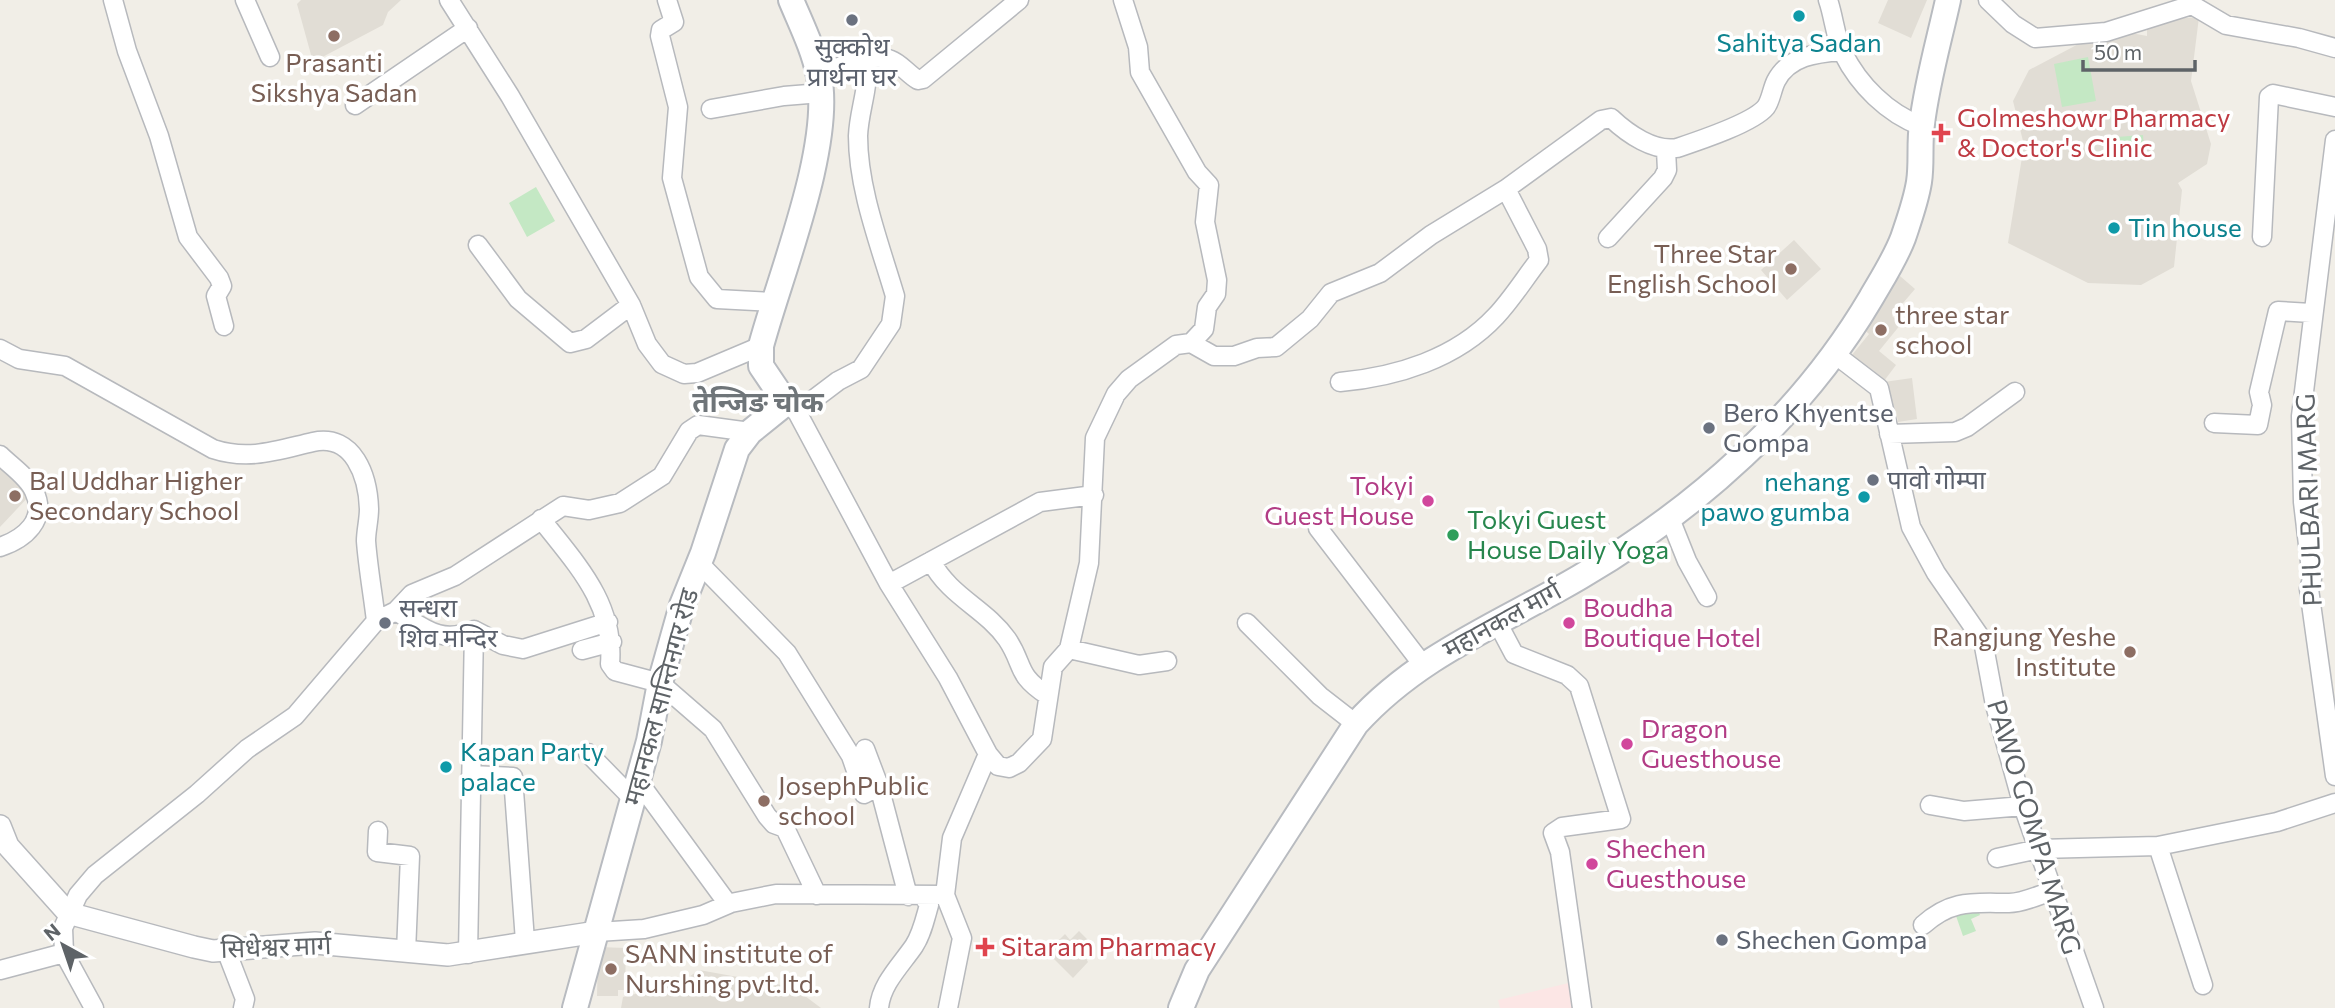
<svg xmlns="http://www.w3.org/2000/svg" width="2335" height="1008" viewBox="0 0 2335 1008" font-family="Commissioner,'Noto Sans Devanagari',sans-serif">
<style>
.education{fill:#e1ddd5}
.medical{fill:#fce6e5}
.green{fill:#c4e8c4}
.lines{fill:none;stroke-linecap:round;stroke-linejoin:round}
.minor-casing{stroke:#b7b9bd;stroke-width:21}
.tertiary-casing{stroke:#b7b9bd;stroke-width:24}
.secondary-casing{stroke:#b8bbc0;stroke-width:28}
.minor{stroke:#fff;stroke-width:18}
.tertiary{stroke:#fff;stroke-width:21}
.secondary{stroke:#fff;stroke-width:24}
.culture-dot{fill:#0f9aa8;stroke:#fff;stroke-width:2.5}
.worship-dot{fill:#6b7280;stroke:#fff;stroke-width:2.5}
.education-dot{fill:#8d6e63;stroke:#fff;stroke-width:2.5}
.health-dot{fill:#e0444e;stroke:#fff;stroke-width:2.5}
.hotel-dot{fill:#d1479c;stroke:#fff;stroke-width:2.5}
.leisure-dot{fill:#2e9e5b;stroke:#fff;stroke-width:2.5}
.labels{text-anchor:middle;stroke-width:7;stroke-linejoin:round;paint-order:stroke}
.culture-label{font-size:26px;fill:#0d838f;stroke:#fff;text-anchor:start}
.worship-label{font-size:26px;fill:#5b616d;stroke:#fff;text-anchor:start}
.education-label{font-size:26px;fill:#785e54;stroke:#fff;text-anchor:start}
.health-label{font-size:26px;fill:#be3a42;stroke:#fff;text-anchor:start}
.hotel-label{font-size:26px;fill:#b23c85;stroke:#fff;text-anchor:start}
.street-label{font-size:26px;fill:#5e6367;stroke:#fff}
.leisure-label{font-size:26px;fill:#27864d;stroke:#fff;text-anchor:start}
.neighbourhood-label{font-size:28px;font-weight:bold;fill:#6f7579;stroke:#fff}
</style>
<rect width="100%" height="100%" fill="#f1eee7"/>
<path class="education" d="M301,0H401L388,12L383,25L313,62L297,4Z
M1888,0H1927L1911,38L1878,23Z
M2199,17L2191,81L2211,144L2207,164L2178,183L2182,190L2174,267L2141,285L2088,283L2008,243L2024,145L2013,101L2029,70L2088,39L2131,33L2147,36V21Z
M1794,240L1821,269L1787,300L1761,270Z
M1900,276L1915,289L1892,316L1901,324L1879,351L1896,365L1884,381L1852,355L1869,334L1860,326Z
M1912,378L1917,419L1898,422L1896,411L1887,412L1884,382Z
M0,461L32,493L0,527Z
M1079,931L1089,941L1081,949L1088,962L1073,978L1047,952L1065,934L1070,940Z
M598,947L626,948L625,990H618V996H597Z
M699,970L793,987L821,1008H621L623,997L680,983Z"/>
<path class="medical" d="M1577,981L1582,1008H1500L1498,1000Z"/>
<path class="green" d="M2088,57L2096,101L2062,107L2054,64Z
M2143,135L2144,150L2105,154L2103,138Z
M536,187L555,221L527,237L509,203Z
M1976,905L1980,915L1971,919L1976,931L1963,936L1955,913Z"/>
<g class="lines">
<g class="minor-casing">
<path id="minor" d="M113,0L127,51L159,136L188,237L219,278L222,286L216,296L224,326
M245,0L270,57
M449,0L510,96L631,305L647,344L662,364L684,374L697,373L761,346
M667,0L674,22L661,30L660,36L678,107L672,178L699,277L717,299L773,302
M1828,0C1834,17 1835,37 1843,53C1859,85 1887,113 1921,126
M1988,0L2013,24L2035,38L2106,32L2192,5L2226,25L2299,38L2335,48
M819,74C838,68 871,52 891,60C900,63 909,75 918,80L923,79L1019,0
M355,105L468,28
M711,109L784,96L821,93
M2335,140L2301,416L2303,502L2312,579L2309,589L2335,776
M2262,237L2269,97L2273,94L2335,107
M1608,238L1663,178L1667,170L1666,150
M478,245L518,299L570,343L586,339L631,305
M1191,343L1214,356H1234L1257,348L1276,347L1310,319L1331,293L1380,273L1431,235L1506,189
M0,349L19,359L65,366L213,449C249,461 278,450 313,442C354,433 368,477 369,509C369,520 366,531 366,541C368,568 373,595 376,621
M1836,355L1879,388L1911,527L1936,573L1983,641L1995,705L2023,806L2094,1008
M1340,382C1396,377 1456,359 1496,316C1512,299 1525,278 1539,260L1537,249L1506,189L1601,120L1611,118C1628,134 1654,152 1677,148C1698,141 1753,123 1766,107C1771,100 1772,89 1776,81C1789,56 1816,53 1842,51
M786,403L797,412L889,584L948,678L988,754L998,766L1009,768L1019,763L1042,739L1053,667L1069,649L1089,563L1095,438L1116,394L1129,379L1176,345L1191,343L1204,329L1207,307L1216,294L1217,280L1205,222L1209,185L1197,172L1140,72L1138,47L1123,0
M797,412L838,381L861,369L891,324L895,296C880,245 858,189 858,136C859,109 870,87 866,60
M2214,423L2258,425L2262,405L2259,392L2278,311L2311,313
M1889,434L1955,432L1967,427L2015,392
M0,455C11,466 28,477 34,491C48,520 24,539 0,547
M1669,516L1687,561L1707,597
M541,519C576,564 615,603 610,664L615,671L660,683L713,729L767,816L774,824L785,828L817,895
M1318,528L1423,665
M931,561C950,597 985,608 1007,639C1025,666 1015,674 1047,695
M699,563L787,653L851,756L864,794L879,786L908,896
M889,584L1040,502L1094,495
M396,611C424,628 441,645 474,630L503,645L523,649L608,622
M1496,620L1514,654L1567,675L1579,686L1621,819L1562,827L1553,833L1560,852L1582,1008
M1247,623L1320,696L1356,724
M1069,649L1139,665L1167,661
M582,650L612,642
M865,749L879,786
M588,753L633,799
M471,775L513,777L525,941
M638,781L728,904
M1930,805L1964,811L2023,806
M378,831L377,852L410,856L406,952
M2158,846L2203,985
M1997,858L2039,849L2158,846L2277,822L2335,803
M1923,925C1952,899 1973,903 2009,903C2023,903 2039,895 2052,891
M597,932L644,929L703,915L731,903L776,894L945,895
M226,950L245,999L243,1008
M468,954L474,630
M0,970L64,953
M94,1008L64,953L63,928L78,895L95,875L197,794L247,749L295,716L376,621L396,611L412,594L455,576L563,506L589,510L620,503L662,476L689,431L698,425L750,432
M879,1008C881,984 901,965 914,946C922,934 925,919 929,905L923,896
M948,1008L962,938L945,895L952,838L988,754"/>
</g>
<g class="tertiary-casing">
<path id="tertiary" d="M0,826L8,846L68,913L194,947L213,951L315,943L448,955L597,932"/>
</g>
<g class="secondary-casing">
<path id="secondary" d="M575,1008L649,741L660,683L682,605L703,553L737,449L750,432L786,403L761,366V346C780,275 833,146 819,76C814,50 801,24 791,0
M1181,1008L1197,970L1356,724C1418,655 1502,623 1580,577C1696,509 1802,415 1871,298C1882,279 1895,259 1903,238C1909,220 1916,201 1919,182C1922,163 1919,143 1922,124C1927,82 1939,41 1948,0"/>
</g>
<use href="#minor" class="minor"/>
<use href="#tertiary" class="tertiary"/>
<use href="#secondary" class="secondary"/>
</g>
<g class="culture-dot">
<circle cx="1799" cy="16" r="7"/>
<circle cx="2114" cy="228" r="7"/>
<circle cx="1864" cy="497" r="7"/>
<circle cx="446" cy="767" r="7"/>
</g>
<g class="worship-dot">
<circle cx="852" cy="20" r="7"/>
<circle cx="1709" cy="428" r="7"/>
<circle cx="1873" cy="480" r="7"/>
<circle cx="385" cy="623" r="7"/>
<circle cx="1722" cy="940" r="7"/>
</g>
<g class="education-dot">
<circle cx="334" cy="36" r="7"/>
<circle cx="1791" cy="269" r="7"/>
<circle cx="1881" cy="330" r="7"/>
<circle cx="15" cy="496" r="7"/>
<circle cx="2130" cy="652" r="7"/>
<circle cx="764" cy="801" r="7"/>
<circle cx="611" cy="969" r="7"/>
</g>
<g class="health-dot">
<path d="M1937.5 122.5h7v7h7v7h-7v7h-7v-7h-7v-7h7z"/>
<path d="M981.5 936.5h7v7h7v7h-7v7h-7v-7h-7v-7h7z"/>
</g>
<g class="hotel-dot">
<circle cx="1428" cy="501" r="7"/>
<circle cx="1569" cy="623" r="7"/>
<circle cx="1627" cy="744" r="7"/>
<circle cx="1592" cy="864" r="7"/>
</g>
<circle class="leisure-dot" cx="1453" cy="535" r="7"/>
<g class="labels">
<g class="culture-label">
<text x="1799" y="52" text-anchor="middle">Sahitya Sadan</text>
<text x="2128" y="237">Tin house</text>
<text x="1850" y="491" text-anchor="end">nehang<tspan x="1850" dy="30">pawo gumba</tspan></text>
<text x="460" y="761">Kapan Party<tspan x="460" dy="30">palace</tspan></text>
</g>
<g class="worship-label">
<text x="852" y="56" text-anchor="middle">सुक्कोथ<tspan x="852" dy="30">प्रार्थना घर</tspan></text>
<text x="1723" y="422">Bero Khyentse<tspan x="1723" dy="30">Gompa</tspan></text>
<text x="1887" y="489">पावो गोम्पा</text>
<text x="399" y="617">सन्धरा<tspan x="399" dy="30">शिव मन्दिर</tspan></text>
<text x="1736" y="949">Shechen Gompa</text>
</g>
<g class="education-label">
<text x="334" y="72" text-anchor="middle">Prasanti<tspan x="334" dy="30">Sikshya Sadan</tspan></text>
<text x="1777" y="263" text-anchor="end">Three Star<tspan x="1777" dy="30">English School</tspan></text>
<text x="1895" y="324">three star<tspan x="1895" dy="30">school</tspan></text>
<text x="29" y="490">Bal Uddhar Higher<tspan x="29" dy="30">Secondary School</tspan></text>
<text x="2116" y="646" text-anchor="end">Rangjung Yeshe<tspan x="2116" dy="30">Institute</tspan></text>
<text x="778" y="795">JosephPublic<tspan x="778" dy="30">school</tspan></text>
<text x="625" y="963">SANN institute of<tspan x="625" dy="30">Nurshing pvt.ltd.</tspan></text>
</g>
<g class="health-label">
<text x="1957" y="127">Golmeshowr Pharmacy<tspan x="1957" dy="30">&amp; Doctor's Clinic</tspan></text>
<text x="1001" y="956">Sitaram Pharmacy</text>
</g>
<g class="hotel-label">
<text x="1414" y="495" text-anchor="end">Tokyi<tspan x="1414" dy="30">Guest House</tspan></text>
<text x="1583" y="617">Boudha<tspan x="1583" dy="30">Boutique Hotel</tspan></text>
<text x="1641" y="738">Dragon<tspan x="1641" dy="30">Guesthouse</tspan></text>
<text x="1606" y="858">Shechen<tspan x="1606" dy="30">Guesthouse</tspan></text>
</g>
<g class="street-label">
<text transform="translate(2309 500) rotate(-92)" y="9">PHULBARI MARG</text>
<text transform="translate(1502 620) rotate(-29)" y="9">महानकल मार्ग</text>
<text transform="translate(661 697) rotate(-75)" y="9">महानकल सान्तिनगर रोड</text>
<text transform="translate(2034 827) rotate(73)" y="9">PAWO GOMPA MARG</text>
<text transform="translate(276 947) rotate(-2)" y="9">सिधेश्वर मार्ग</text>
</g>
<g class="leisure-label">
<text x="1467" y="529">Tokyi Guest<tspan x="1467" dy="30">House Daily Yoga</tspan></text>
</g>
<g class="neighbourhood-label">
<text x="758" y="412">तेन्जिङ चोक</text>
</g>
</g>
<g transform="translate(63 945) rotate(320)" stroke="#ffffff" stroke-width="5" paint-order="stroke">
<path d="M0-5L12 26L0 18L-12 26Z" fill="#5e6367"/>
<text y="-10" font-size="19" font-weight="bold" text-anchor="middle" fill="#5e6367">N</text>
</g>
<path d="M2083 60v10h112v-10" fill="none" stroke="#5e6367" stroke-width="3.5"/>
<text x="2094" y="60" font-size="21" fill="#5e6367" stroke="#ffffff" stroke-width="5" paint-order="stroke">50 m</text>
</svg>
